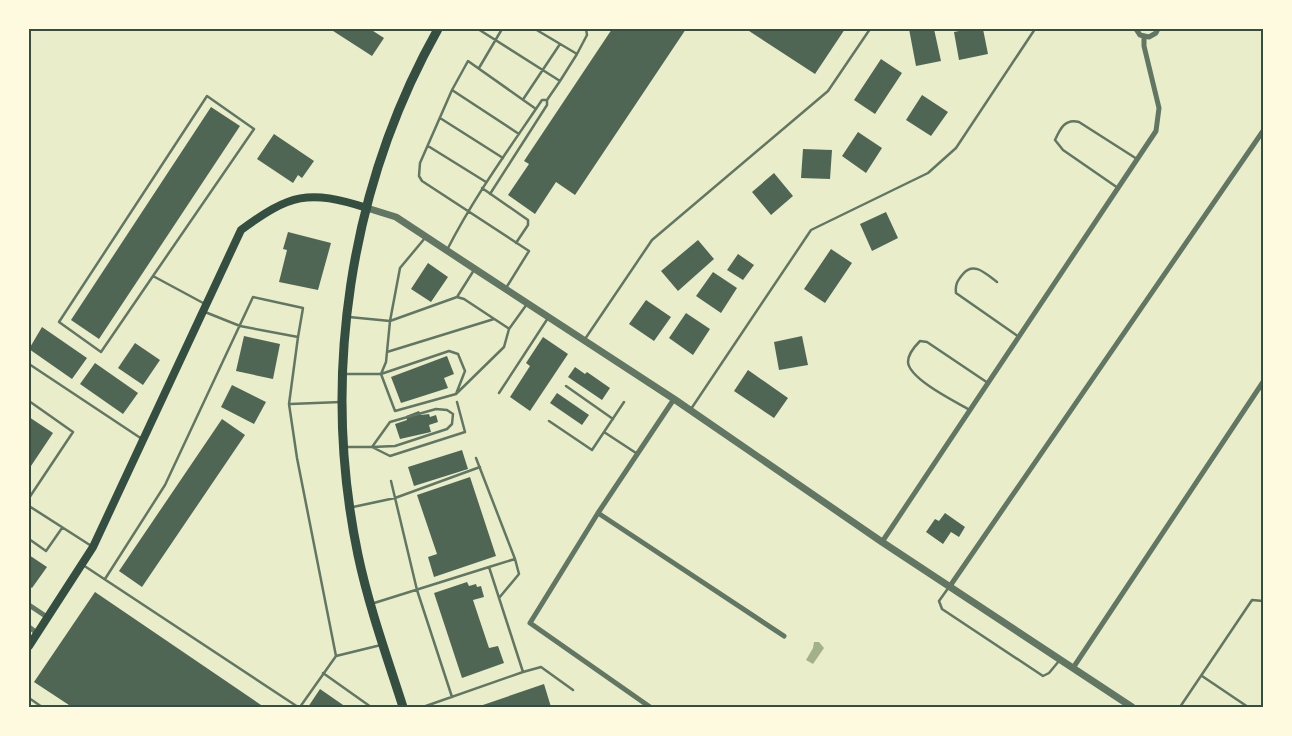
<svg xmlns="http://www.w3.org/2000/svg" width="1292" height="736" viewBox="0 0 1292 736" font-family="'Archivo Narrow',sans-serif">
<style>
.water{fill:#a3b18a}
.building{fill:#4f6655}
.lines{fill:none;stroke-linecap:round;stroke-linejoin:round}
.service{stroke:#617663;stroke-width:2.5}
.minor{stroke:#617663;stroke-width:5}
.tertiary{stroke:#617663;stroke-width:7}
.secondary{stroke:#344e41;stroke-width:8}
.primary{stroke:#344e41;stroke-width:9}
.neatline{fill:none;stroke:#344e41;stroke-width:2}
</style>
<rect width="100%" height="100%" fill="#e9edc9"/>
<path class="water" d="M814,642H819L824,648L813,664L806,660L813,648Z"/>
<path class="building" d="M330,29H370L384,38L372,56Z
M612,29H686L575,195L556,182L535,214L508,195L529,164L524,161Z
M746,29H845L815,74Z
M909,29H934L941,61L916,66Z
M969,29H983L988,54L959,60L954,32Z
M881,59L902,73L875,114L854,100Z
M922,95L948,112L931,136L906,120Z
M211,107L240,126L99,339L71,320Z
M858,132L882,148L866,173L842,156Z
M274,134L314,161L302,178L298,175L293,183L257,159Z
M803,149L832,150L830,179L801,178Z
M774,173L793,196L771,215L752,192Z
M886,212L898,238L872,251L860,224Z
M288,232L331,243L318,290L279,282L287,250L283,249Z
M698,240L714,259L678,291L661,271Z
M831,249L852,263L825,303L804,289Z
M738,254L754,265L743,280L727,270Z
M428,263L448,277L431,302L411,289Z
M713,272L737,288L721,313L696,296Z
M646,300L671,317L654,341L629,324Z
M686,313L710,329L693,355L669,338Z
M42,327L87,358L72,379L29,349Z
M244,336L280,344L273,379L236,371Z
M802,336L808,365L779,370L774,342Z
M543,337L568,354L530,411L510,397L530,366L526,363Z
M135,343L160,360L143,385L118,368Z
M447,356L454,374L444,378L448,388L401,403L391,377Z
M95,363L138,393L123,414L80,384Z
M575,367L585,374L587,372L610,388L602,400L568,377Z
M748,370L788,398L774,418L734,391Z
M232,385L266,402L254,424L221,407Z
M557,393L589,415L582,425L550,403Z
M419,411L421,415L429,414L430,417L436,415L438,422L429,425L431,432L400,439L395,424L407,420L406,416Z
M29,417L53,433L29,469Z
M222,419L245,435L142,587L119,571Z
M462,450L468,469L414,486L408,467Z
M470,477L496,556L434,577L428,557L437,554L417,495Z
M945,513L965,527L959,537L951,532L943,544L926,532L935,519L939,521Z
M29,555L47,567L32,588L29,586Z
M467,582L469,586L476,584L477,587L481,586L484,597L473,600L489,648L498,646L504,663L462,678L434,593Z
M95,592L264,707H72L34,682Z
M544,684L551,707H477Z
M320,689L346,707H308Z"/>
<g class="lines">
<path class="service" d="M478,29L560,81L577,54L535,29
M577,54L587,35L586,29
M479,68L502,29
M452,90L519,134
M524,98L560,44
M547,100L560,81
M440,118L503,158
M428,146L486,182
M482,188L528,220V225L516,243
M1118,188L1063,150L1055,140C1060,129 1065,118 1079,122L1137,159
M447,250C474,197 509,149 542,100H547V105L490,194
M153,276L254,129L207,96L59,322L101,352L153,276L205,304
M997,282C986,274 974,261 963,274C957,281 955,285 956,293L1019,337
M506,288L529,251L422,181L419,176L420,163L452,90L468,61L536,109
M457,297L474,270
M205,312L240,326L298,337L289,404L297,458L336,656
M349,317L390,321L400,268L425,238
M585,339L652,240L828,91L870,29
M387,352L494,319
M29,364L142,439
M344,374H381L386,362L390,321L457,297L464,299L508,328
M566,386L613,419
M499,393L548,318
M456,394L465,371L458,354L449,351L381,374L395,411L456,394L504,347L509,329L527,304
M29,401L73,432L29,498
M290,404L341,402
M436,409L447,410L453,414L452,424L447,429L395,446L372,447L390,422Z
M691,409L811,230L928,173L956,148L1035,29
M970,410C956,402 909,379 908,362C908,354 914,347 920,341L927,342L988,383
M549,421L592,450L624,402
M604,432L636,453
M347,447H372L390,456L465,432L457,402
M476,458L515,559L489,567
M391,481L417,590L452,697
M29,506L93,547
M353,507L395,498L480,467
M29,539L46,551L62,528
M83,565L298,707
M105,579L165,485L253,297L303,308L298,337
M949,587L939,601L942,609L1043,676L1049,673L1059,661
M499,598L519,574L515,559
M371,604L489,567L523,672L423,707
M523,672L541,667L573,690
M323,673L371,707
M1202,676L1248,707
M29,698L42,707
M300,707L336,656L381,645
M1180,707L1252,600L1263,601"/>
<path class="minor" d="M1136,29L1140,35L1149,37L1156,33L1158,29
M598,513L784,636
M882,542L1156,131L1159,108L1144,46V37
M950,586L1263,131
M29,605L47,617
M29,627L37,633
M1073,668L1263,382
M650,707L530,623L598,513L674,399"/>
<path class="tertiary" d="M367,208L396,217L475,269L674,399L882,542L1132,707"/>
<path class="secondary" d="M29,646L93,547L241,230C290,194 308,189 367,208"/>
<path class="primary" d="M403,707C387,657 369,607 358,555C321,378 349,187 438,29"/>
</g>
<rect width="1292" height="736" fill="none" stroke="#fefae0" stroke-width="60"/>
<rect x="30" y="30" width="1232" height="676" class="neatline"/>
</svg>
